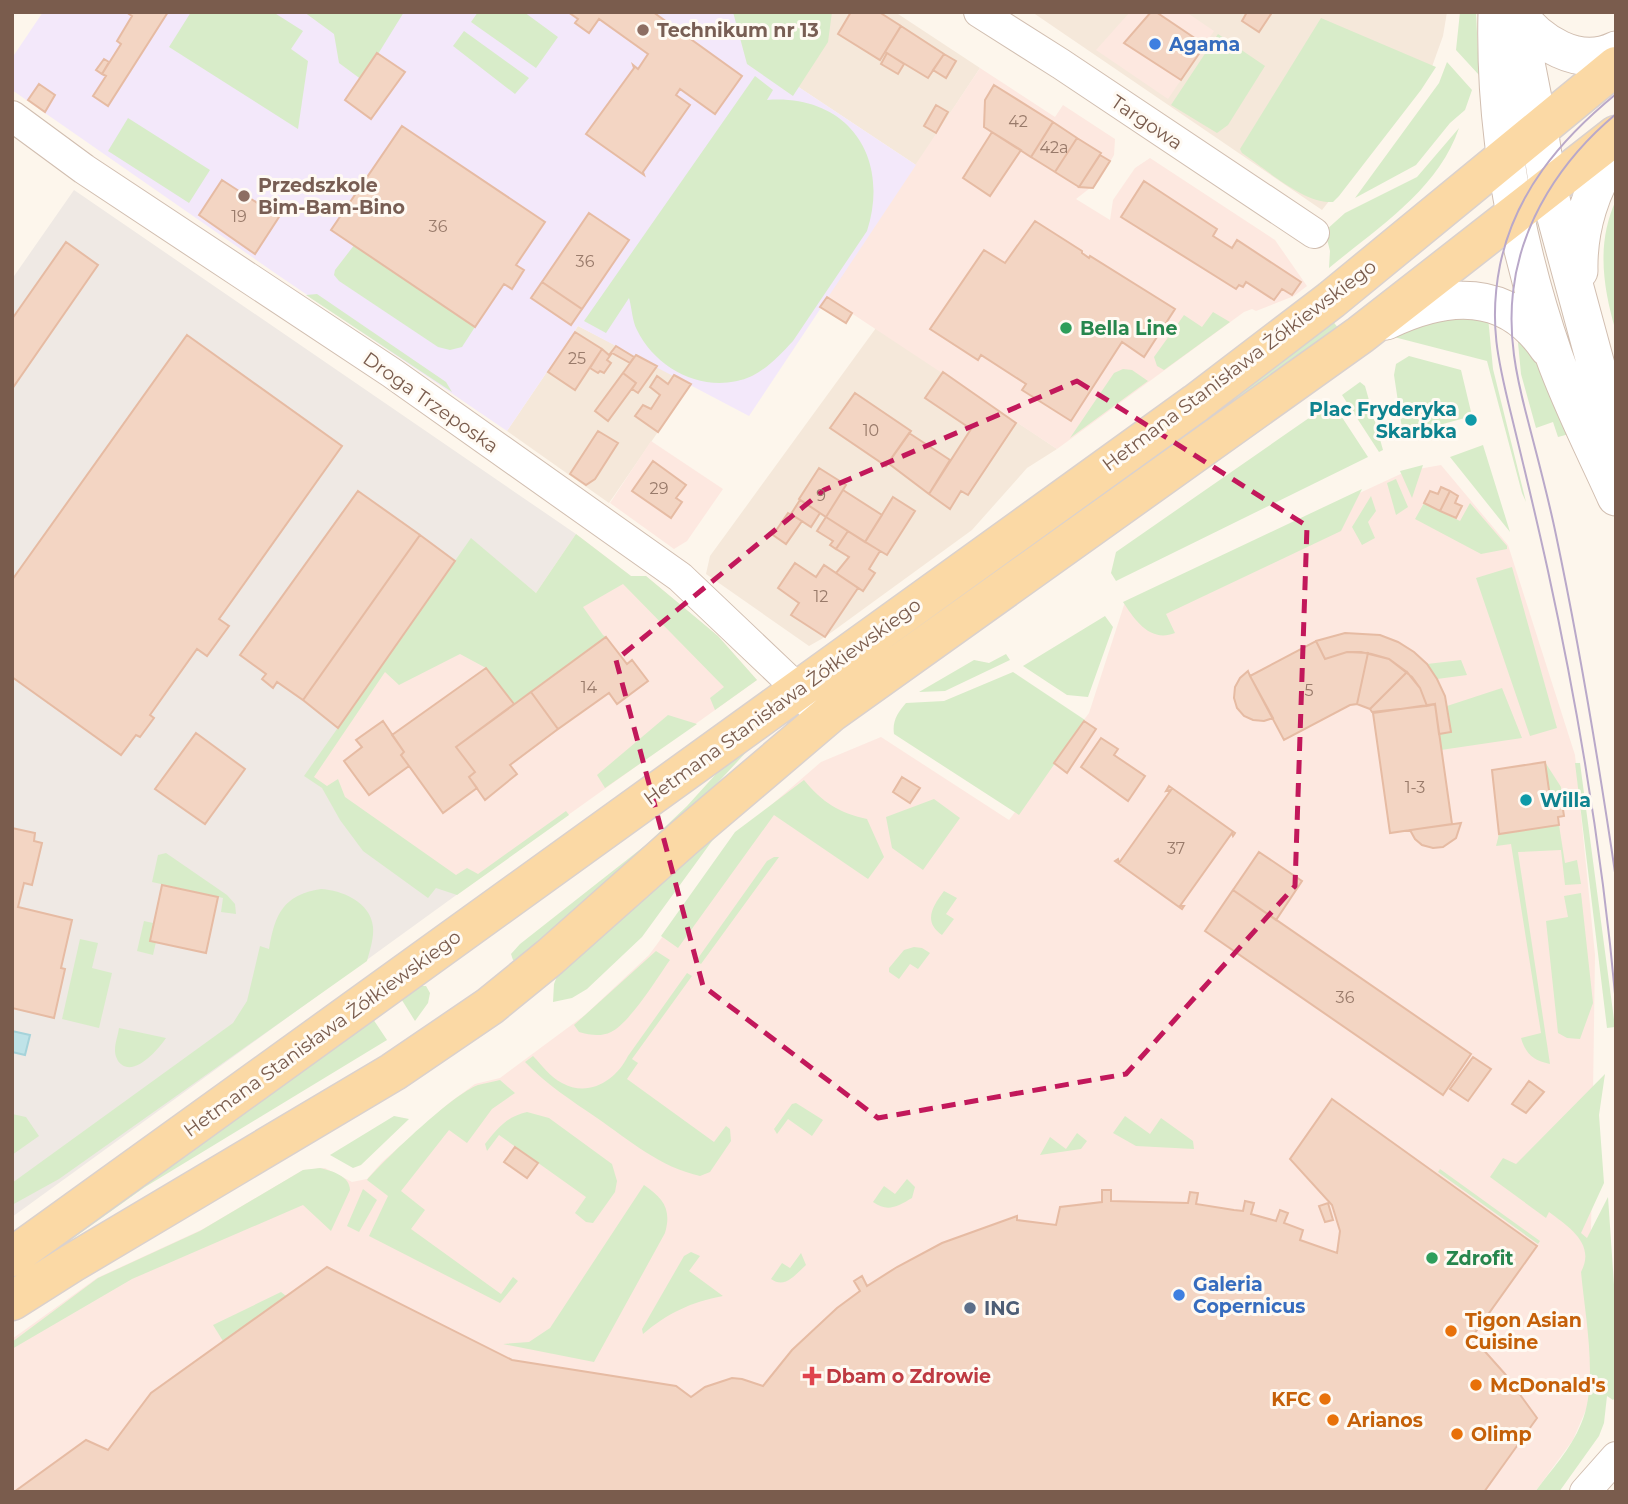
<svg xmlns="http://www.w3.org/2000/svg" width="1628" height="1504" viewBox="0 0 1628 1504" font-family="Montserrat,sans-serif">
<style>
.residential{fill:#f5e8da}
.commercial{fill:#fde8e0}
.industrial{fill:#efe9e4}
.education{fill:#f3e8fa}
.green{fill:#d8ecc9}
.water{fill:#bfe3e8;stroke:#a5d3da;stroke-width:2}
.building{fill:#f3d5c3;stroke:#e6bba3;stroke-width:2}
.lines{fill:none;stroke-linecap:round;stroke-linejoin:round}
.minor-casing{stroke:#d1beb0;stroke-width:32}
.tertiary-casing{stroke:#d1beb0;stroke-width:39}
.primary-casing{stroke:#dad1cd;stroke-width:41}
.minor{stroke:#fff;stroke-width:30}
.tertiary{stroke:#fff;stroke-width:37}
.primary{stroke:#fbd9a5;stroke-width:38}
.tram{stroke:#b9a8c9;stroke-width:2}
.marked{fill:none;stroke:#c2185b;stroke-width:5;stroke-dasharray:14 9;stroke-linejoin:round}
.education-dot{fill:#8d6e63;stroke:#fffaf3;stroke-width:2.5}
.shop-dot{fill:#3f7fe0;stroke:#fffaf3;stroke-width:2.5}
.leisure-dot{fill:#2e9e5b;stroke:#fffaf3;stroke-width:2.5}
.culture-dot{fill:#0f9aa8;stroke:#fffaf3;stroke-width:2.5}
.service-dot{fill:#5c6f8a;stroke:#fffaf3;stroke-width:2.5}
.food-dot{fill:#e8710a;stroke:#fffaf3;stroke-width:2.5}
.health-dot{fill:#e0444e;stroke:#fffaf3;stroke-width:2.5}
.labels{text-anchor:middle;stroke-width:6;stroke-linejoin:round;paint-order:stroke}
.number-label{font-size:16px;fill:#987a6a}
.education-label{font-size:19px;font-weight:bold;fill:#785e54;stroke:#fffaf3;text-anchor:start}
.shop-label{font-size:19px;font-weight:bold;fill:#366cbe;stroke:#fffaf3;text-anchor:start}
.street-label{font-size:19px;fill:#7a5c4d;stroke:#fffaf3}
.leisure-label{font-size:19px;font-weight:bold;fill:#27864d;stroke:#fffaf3;text-anchor:start}
.culture-label{font-size:19px;font-weight:bold;fill:#0d838f;stroke:#fffaf3;text-anchor:end}
.service-label{font-size:19px;font-weight:bold;fill:#4e5e75;stroke:#fffaf3;text-anchor:start}
.food-label{font-size:19px;font-weight:bold;fill:#c56008;stroke:#fffaf3;text-anchor:start}
.health-label{font-size:19px;font-weight:bold;fill:#be3a42;stroke:#fffaf3;text-anchor:start}
</style>
<rect width="100%" height="100%" fill="#fdf6ec"/>
<path class="residential" d="M785,12H895L980,68L916,165L755,58Z
M1032,12H1447L1443,36L1429,75L1322,210Z
M578,326L691,384L609,503L507,431Z
M876,328L1057,449L1027,468L972,530L825,637L809,646L706,574L710,556Z"/>
<path class="commercial" d="M1130,12H1186L1214,31L1168,99L1096,50Z
M980,68L1055,117L1063,105L1115,139L1114,155L1099,181L1076,199L1110,220L1113,200L1135,168L1150,158L1275,240L1307,286L1294,296L1256,311L1252,309L1244,312L1057,449L827,297Z
M651,441L723,489L687,541L674,549L610,503Z
M1441,465L1508,545L1575,755L1595,955L1591,1233V1381L1588,1405L1573,1440L1535,1492H12V1339L97,1278L203,1229L303,1170L325,1168L352,1182L367,1179L382,1162L449,1103L475,1084L500,1078L585,1015L649,955L739,833L821,762L881,737L1009,820L1089,713L1125,602L1407,471Z
M576,534L631,576H646L718,636L757,680L466,888L304,776L471,538L536,593Z"/>
<path class="industrial" d="M74,190L576,534L536,593L471,539L305,776L466,888L12,1217V279Z"/>
<path class="education" d="M43,12H785L755,58L916,165L749,416L578,326L507,431L275,273L12,90V58Z"/>
<path class="green" d="M191,12H273L303,31L291,49L308,61L298,129L169,47Z
M304,12H404L362,80L339,63L334,34Z
M478,12H524L558,37L536,68L471,22Z
M733,12H832L828,42L793,96L747,64Z
M1460,12H1476L1479,75L1456,50Z
M1321,18L1436,67L1421,90L1339,196L1333,202C1304,204 1266,169 1242,153L1240,149Z
M464,31L529,78L515,94L453,46Z
M1218,34L1265,66L1228,125L1217,133L1171,105Z
M1447,62L1472,90L1465,110L1450,123L1416,165L1355,198L1439,83Z
M755,76L773,90L767,100C847,94 891,156 867,231L793,341C781,354 768,368 752,376C708,396 657,371 637,330C632,321 632,308 629,298L606,333L584,321Z
M128,118L210,170L189,203L108,151Z
M1459,128C1438,190 1377,228 1329,268L1330,251L1325,231L1345,213L1417,177Z
M1616,200V332C1603,287 1596,244 1616,200Z
M355,244L475,327L462,347L450,350L438,347L339,281L334,275L335,270Z
M317,294L446,382L452,392L306,295Z
M1213,312L1230,322L1164,370L1157,366L1154,357L1184,315L1202,327Z
M1435,316L1488,317L1493,369L1526,502L1522,493L1487,361L1394,337Z
M1331,319L1339,329L1094,502L1103,488Z
M1517,332L1532,344L1573,433L1558,437L1553,422L1536,428L1521,374Z
M1409,356L1461,370L1472,416L1403,435L1394,375L1396,364Z
M1123,369L1132,370L1148,381L1070,438L1114,373Z
M1360,382L1365,386L1383,450L1379,452L1342,395Z
M1332,402L1368,457L1116,581L1111,573L1116,552Z
M1483,445L1510,532L1450,457Z
M1423,465L1412,498L1400,471Z
M1396,479L1408,507L1396,515L1387,483Z
M1362,489L1341,531L1166,614L1175,633C1150,643 1135,620 1123,602Z
M1371,496L1376,511L1368,522L1375,538L1362,545L1352,527Z
M1424,503L1460,521L1470,503L1507,546V549L1481,554L1415,519Z
M576,534L631,576H646L718,636L757,680L715,710L710,698L724,687L623,584L583,607L603,635L606,637L514,704L486,668L460,654L399,685L385,672L314,777L327,786L338,779L345,797L456,875L467,868L478,874L566,811L569,815L457,895L436,888L428,898L363,851L340,820L322,788L304,776L471,538L536,593Z
M1512,567L1557,728L1530,736L1476,578Z
M1105,616L1113,627L1088,697L1067,695L1023,666Z
M1006,654L1010,660L945,691L919,692L974,660L989,663Z
M1461,660L1467,675L1437,679L1427,664Z
M1013,672L1085,720L1019,815L894,734C892,721 898,712 906,703L944,701Z
M1502,688L1522,738L1441,750L1439,734L1451,732L1447,706Z
M668,715L697,724L605,788L597,775Z
M751,747L696,806L519,962L513,960L511,954L520,944L647,844L687,806L726,763Z
M1545,762L1561,787L1562,803L1556,804L1555,796L1550,797Z
M1575,763H1580L1615,1027L1607,1028Z
M804,780C822,802 839,813 867,819L884,857L868,879L774,815L678,948L661,936L735,832Z
M934,799L960,818L923,870L892,848L886,817Z
M1559,825L1565,863L1577,860L1581,884L1565,885L1561,850L1518,852L1550,1064C1534,1061 1526,1055 1521,1038L1541,1033L1511,844L1496,846L1499,834Z
M720,830L642,937L587,989L572,998L553,1002L554,984L559,971Z
M166,853L227,895L235,904L236,914L221,912L223,898L152,882L158,855Z
M774,857H779L701,964L696,961L767,861Z
M321,889C341,890 371,902 373,927C374,938 370,950 367,961L59,1179L12,1205V1183L233,1023L247,1001L260,946L269,949C275,914 283,895 321,889Z
M944,891L957,898L946,914L954,919L942,935C923,922 932,907 944,891Z
M1581,893L1593,1003L1580,1039L1567,1038L1558,1033L1546,921L1568,917L1564,896Z
M144,921L153,923L150,940L156,942L153,955L137,951Z
M80,939L98,943L92,968L112,973L99,1028L62,1019Z
M914,947L922,948L930,953L918,969L910,964L899,979L889,972V968L904,950Z
M656,951L670,960C657,978 630,1023 611,1032C601,1037 590,1035 579,1032L574,1025Z
M687,973L692,976L632,1059L638,1063L627,1079L714,1142L726,1126L730,1129L731,1141L710,1172L700,1176C660,1167 630,1141 597,1118C572,1101 546,1084 525,1062L533,1056C542,1065 550,1077 562,1083C589,1098 616,1080 628,1056Z
M417,986H426L430,993L428,1003L415,1021L400,997Z
M371,1016L387,1040L145,1187L12,1282V1275Z
M119,1028L166,1038C158,1050 132,1080 118,1061C116,1057 115,1055 115,1050C115,1043 118,1035 119,1028Z
M1605,1074L1599,1115L1604,1183L1581,1233L1587,1238L1608,1197L1616,1314V1397L1613,1400L1607,1396L1604,1423L1599,1436L1559,1492H1535C1551,1470 1571,1449 1581,1424C1599,1384 1585,1316 1581,1272C1596,1244 1569,1227 1549,1212L1546,1218L1490,1177L1503,1158L1516,1164Z
M500,1080L515,1093L492,1109L467,1143L449,1130L401,1191L425,1210L411,1229L501,1294L513,1277L518,1281L500,1303L369,1236L388,1196L367,1180C386,1158 453,1094 478,1085C485,1083 493,1082 500,1080Z
M796,1103L823,1120L812,1136L788,1119L777,1134L774,1129L792,1104Z
M527,1112L549,1118L612,1164L617,1181L615,1192L593,1223L586,1222L575,1213L586,1197L499,1135L487,1151L485,1144C498,1128 506,1117 527,1112Z
M12,1114L26,1117L39,1136L12,1155Z
M394,1116L409,1119L361,1165L353,1168L330,1155Z
M1125,1116L1150,1134L1161,1118L1193,1141L1194,1149L1136,1146L1113,1133Z
M1077,1133L1087,1141L1081,1149L1040,1155L1050,1137L1066,1149Z
M320,1168C332,1171 350,1176 350,1190L331,1231L303,1205L132,1279L12,1349V1342L98,1278L200,1231L303,1170Z
M1440,1169L1540,1241L1538,1244L1438,1172Z
M907,1179L915,1187L912,1198C898,1206 888,1213 873,1202L884,1186L895,1194Z
M644,1185C663,1198 672,1209 665,1233L594,1362L503,1344L529,1342L550,1328Z
M363,1189L377,1200L359,1232L347,1226Z
M691,1252L700,1256L689,1271L723,1296C691,1302 668,1313 643,1334L642,1329L684,1256Z
M801,1253L806,1265C795,1275 785,1289 771,1279L782,1263L790,1268Z
M281,1292L286,1296L223,1341L213,1325Z"/>
<path class="water" d="M12,1031L30,1035L25,1055L12,1052Z"/>
<path class="building" d="M126,12H168L108,106L93,96L106,76L102,74L121,44L117,41L132,16Z
M568,12H653L742,76L715,114L680,89L676,95L690,105L643,172L644,175L586,134L634,68L633,65L638,69L648,54L599,19L589,33L575,23L578,19Z
M851,12H879L901,26L880,60L838,34Z
M1151,12H1156L1205,45L1181,80L1124,43Z
M1247,12H1268L1271,14L1259,32L1242,21Z
M901,26L944,54L928,78L885,52Z
M377,53L405,72L371,119L345,100Z
M887,53L904,64L898,74L881,64Z
M944,54L956,61L946,78L933,70Z
M104,59L109,62L102,74L96,70Z
M39,84L55,95L45,112L28,100Z
M994,85L1053,122L1031,157L984,127L985,100Z
M936,105L948,112L936,133L924,126Z
M1053,122L1077,138L1055,172L1031,157Z
M402,126L545,222L516,265L524,270L512,289L504,284L475,327L331,230Z
M992,132L1021,150L990,196L963,178Z
M1077,138L1101,153L1079,187L1055,172Z
M1100,155L1110,161L1093,188L1079,187Z
M222,180L279,217L255,254L199,215Z
M1144,181L1217,229L1213,236L1232,248L1237,240L1301,282L1292,295L1282,289L1274,300L1246,282L1243,287L1239,285L1236,289L1121,217Z
M589,213L629,240L582,309L542,282Z
M1035,221L1082,251V253L1089,258L1090,256L1175,309L1144,357L1122,342L1071,421L1022,390L1026,384L981,355L978,360L930,329L984,250L1005,263Z
M66,242L98,265L12,389V319Z
M542,282L582,309L571,325L531,298Z
M827,297L852,313L846,323L820,307Z
M575,332L602,349L575,390L548,372Z
M187,335L342,446L219,619L229,626L207,656L197,649L150,715L154,718L140,737L136,735L121,755L12,677V580Z
M616,346L634,357L630,363L612,353L607,360L611,363L604,373L600,371L598,373L590,368L602,349L609,355Z
M636,355L657,366L638,393L632,389L636,383L623,373Z
M943,372L1016,423L968,495L961,491L950,509L929,494L971,429L925,398Z
M623,373L636,383L608,421L595,411Z
M674,375L691,384L658,432L635,416L643,405L651,409L660,395L650,387L657,376L668,384Z
M855,393L911,431L886,466L830,428Z
M598,431L618,443L595,479L586,485L570,474Z
M909,433L950,460L929,494L888,463Z
M653,461L686,485L676,498L682,502L671,518L632,491Z
M819,468L846,485L826,517L799,499Z
M1441,487L1450,491L1440,511L1424,503L1430,491L1438,494Z
M843,490L882,515L865,542L826,517Z
M358,491L420,535L303,700L277,682L273,688L262,679L266,674L240,655Z
M1450,491L1458,496L1455,503L1462,506L1456,518L1440,511Z
M893,497L915,511L887,555L865,542Z
M800,500L820,513L811,527L791,514Z
M788,513L802,521L786,544L773,535Z
M826,517L848,531L836,549L830,545L833,541L817,531Z
M848,531L880,551L869,569L875,573L863,591L836,573L849,557L836,549Z
M420,535L455,561L338,728L303,700Z
M795,563L816,577L824,565L858,588L825,637L791,615L799,603L778,588Z
M1345,633L1380,635L1398,642L1414,652L1427,664L1437,679L1445,696L1451,732L1439,734L1435,704L1427,706L1420,688L1412,677L1389,659L1361,652H1347L1325,659L1316,641Z
M606,637L627,664L632,660L648,681L617,704L609,693L558,729L531,692Z
M1316,641L1325,659L1347,652L1368,653L1357,704L1350,705L1284,740L1250,676Z
M1368,653L1389,659L1407,672L1370,709L1357,704Z
M486,668L514,704L456,747L475,772L469,777L477,788L443,813L401,755L404,752L392,735Z
M1248,671L1250,676L1273,718L1264,721L1253,720L1244,716L1237,708L1234,698L1235,687L1240,678Z
M1407,672L1420,688L1427,706L1372,712L1370,709Z
M531,692L558,729L510,765L517,774L485,800L469,777L475,772L456,747Z
M1435,704L1452,824L1390,833L1373,713Z
M383,721L404,752L401,755L409,766L369,795L344,761L362,747L356,740Z
M1084,721L1096,729L1067,773L1054,763Z
M196,733L245,769L205,824L155,789Z
M1101,738L1118,749L1114,755L1145,776L1128,801L1081,767Z
M1545,762L1550,797L1555,796L1556,804L1562,803L1564,816L1558,817L1559,825L1499,834L1492,770Z
M902,777L920,788L910,803L893,792Z
M1169,786L1235,833L1233,836L1232,833L1180,906H1184L1182,909L1115,861L1118,859L1119,863L1171,790L1166,791Z
M1461,823L1456,838L1443,847L1433,848L1422,845L1415,839L1410,830Z
M12,828L35,833L34,841L42,843L32,885L24,883L18,907L72,920L61,968L65,969L54,1018L12,1008Z
M1259,852L1302,881L1276,920L1233,890Z
M162,885L218,897L206,953L150,941Z
M1233,890L1471,1054L1443,1095L1205,931Z
M1473,1057L1491,1069L1468,1101L1450,1089Z
M1529,1081L1544,1092L1526,1113L1512,1104Z
M1332,1099L1537,1246L1472,1337L1505,1374L1537,1418L1484,1492H14L86,1440L108,1450L151,1393L327,1267L512,1360L676,1386L691,1397L705,1387L732,1378L742,1379L763,1386L792,1350L837,1308L860,1291L854,1281L862,1276L867,1286L897,1267L942,1243L1017,1216V1220L1056,1225L1060,1207L1102,1202V1190H1111V1201L1188,1203L1190,1192L1198,1193L1196,1204L1234,1210L1243,1211L1245,1201L1254,1203L1251,1214L1276,1221L1280,1210L1288,1213L1284,1223L1303,1230L1300,1240L1337,1253L1340,1231L1332,1205L1290,1159Z
M515,1147L538,1163L527,1178L504,1162Z
M1328,1203L1333,1220L1325,1222L1319,1206Z"/>
<g class="lines">
<g class="minor-casing">
<path id="minor" d="M979,12L1061,64L1314,233
M12,116L84,169L392,373L680,577L799,690L810,704
M1585,1492L1616,1457"/>
</g>
<g class="tertiary-casing">
<path id="tertiary" d="M1497,12C1494,129 1516,246 1554,356C1571,404 1595,450 1616,497
M1516,12L1539,129L1548,188L1613,428L1616,459
M1516,12C1538,42 1578,69 1616,50
M1579,271C1578,229 1591,186 1616,152
M1386,321C1446,292 1507,287 1548,348"/>
</g>
<g class="primary-casing">
<path id="primary" d="M12,1257L1196,403L1331,300L1616,66
M12,1301L72,1263L393,1072L490,1006L550,957L685,837L832,712L1360,335L1616,135"/>
</g>
<use href="#minor" class="minor"/>
<use href="#tertiary" class="tertiary"/>
<use href="#primary" class="primary"/>
<path class="tram" d="M1616,94C1560,140 1515,193 1500,265C1488,325 1499,365 1513,422C1525,471 1537,521 1548,571C1579,713 1603,859 1616,1004
M1616,114C1562,159 1521,221 1513,292C1508,336 1516,375 1527,417C1537,456 1548,496 1556,535C1580,649 1599,764 1616,879"/>
</g>
<path class="marked" d="M1077,381L1307,526L1295,886L1126,1074L878,1118L703,986L616,660L824,490Z"/>
<g class="education-dot">
<circle cx="643" cy="30" r="7"/>
<circle cx="244" cy="196" r="7"/>
</g>
<g class="shop-dot">
<circle cx="1155" cy="44" r="7"/>
<circle cx="1179" cy="1295" r="7"/>
</g>
<g class="leisure-dot">
<circle cx="1066" cy="328" r="7"/>
<circle cx="1432" cy="1258" r="7"/>
</g>
<g class="culture-dot">
<circle cx="1471" cy="420" r="7"/>
<circle cx="1526" cy="800" r="7"/>
</g>
<circle class="service-dot" cx="970" cy="1308" r="7"/>
<g class="food-dot">
<circle cx="1451" cy="1331" r="7"/>
<circle cx="1476" cy="1385" r="7"/>
<circle cx="1325" cy="1399" r="7"/>
<circle cx="1333" cy="1420" r="7"/>
<circle cx="1457" cy="1434" r="7"/>
</g>
<path class="health-dot" d="M808.5 1365.5h7v7h7v7h-7v7h-7v-7h-7v-7h7z"/>
<g class="labels">
<g class="number-label">
<text x="1018" y="127">42</text>
<text x="1054" y="153">42a</text>
<text x="239" y="222">19</text>
<text x="438" y="232">36</text>
<text x="585" y="267">36</text>
<text x="577" y="364">25</text>
<text x="871" y="436">10</text>
<text x="659" y="494">29</text>
<text x="821" y="501">9</text>
<text x="821" y="602">12</text>
<text x="589" y="693">14</text>
<text x="1309" y="696">5</text>
<text x="1415" y="793">1-3</text>
<text x="1176" y="854">37</text>
<text x="1345" y="1003">36</text>
</g>
<g class="education-label">
<text x="657" y="37">Technikum nr 13</text>
<text x="258" y="192">Przedszkole<tspan x="258" dy="22">Bim-Bam-Bino</tspan></text>
</g>
<g class="shop-label">
<text x="1169" y="51">Agama</text>
<text x="1193" y="1291">Galeria<tspan x="1193" dy="22">Copernicus</tspan></text>
</g>
<g class="street-label">
<text transform="translate(1147 122) rotate(34)" y="7">Targowa</text>
<text transform="translate(1239 365) rotate(-37)" y="7">Hetmana Stanisława Żółkiewskiego</text>
<text transform="translate(431 402) rotate(35)" y="7">Droga Trzeposka</text>
<text transform="translate(782 701) rotate(-36)" y="7">Hetmana Stanisława Żółkiewskiego</text>
<text transform="translate(322 1033) rotate(-36)" y="7">Hetmana Stanisława Żółkiewskiego</text>
</g>
<g class="leisure-label">
<text x="1080" y="335">Bella Line</text>
<text x="1446" y="1265">Zdrofit</text>
</g>
<g class="culture-label">
<text x="1457" y="416">Plac Fryderyka<tspan x="1457" dy="22">Skarbka</tspan></text>
<text x="1540" y="807" text-anchor="start">Willa</text>
</g>
<g class="service-label">
<text x="984" y="1315">ING</text>
</g>
<g class="food-label">
<text x="1465" y="1327">Tigon Asian<tspan x="1465" dy="22">Cuisine</tspan></text>
<text x="1490" y="1392">McDonald's</text>
<text x="1311" y="1406" text-anchor="end">KFC</text>
<text x="1347" y="1427">Arianos</text>
<text x="1471" y="1441">Olimp</text>
</g>
<g class="health-label">
<text x="826" y="1383">Dbam o Zdrowie</text>
</g>
</g>
<rect width="1628" height="1504" fill="none" stroke="#7a5c4d" stroke-width="28"/>
</svg>
